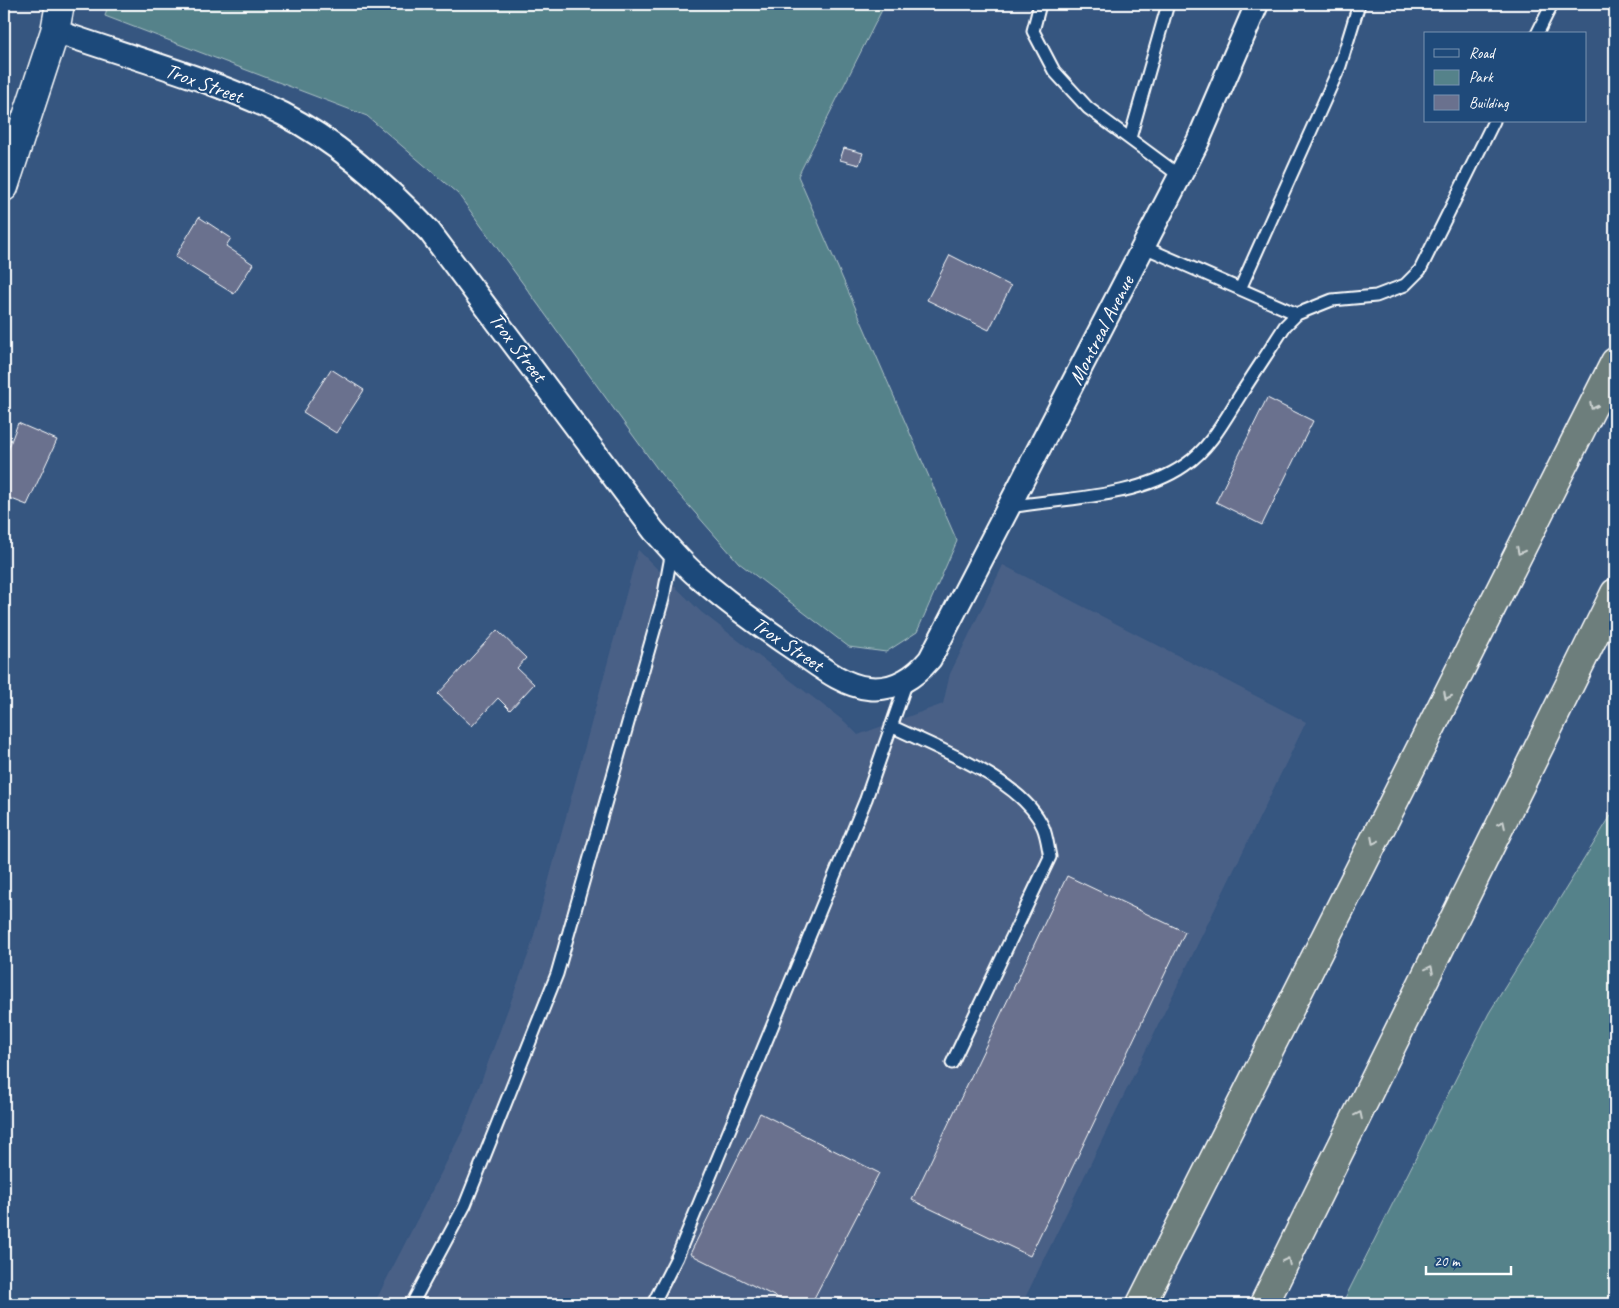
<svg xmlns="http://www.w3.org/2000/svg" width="1619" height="1308" viewBox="0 0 1619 1308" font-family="Caveat,sans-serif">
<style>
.built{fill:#4a6186}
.green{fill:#55828a;stroke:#aac0c4}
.building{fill:#6a718e;stroke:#fff}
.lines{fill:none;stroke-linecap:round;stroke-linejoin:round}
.service-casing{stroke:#fff;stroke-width:15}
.minor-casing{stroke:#fff;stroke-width:26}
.tertiary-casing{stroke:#fff;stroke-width:31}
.motorway-casing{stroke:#fff;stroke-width:31}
.service{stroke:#1f4a7a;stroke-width:11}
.minor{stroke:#1f4a7a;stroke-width:22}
.tertiary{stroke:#1f4a7a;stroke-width:28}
.motorway{stroke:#6d7e7c;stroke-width:28}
.oneway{stroke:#ccd2d1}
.labels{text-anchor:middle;stroke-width:4;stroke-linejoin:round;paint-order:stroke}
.street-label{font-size:21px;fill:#fff;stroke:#1f4a7a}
</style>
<rect width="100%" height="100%" fill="#365680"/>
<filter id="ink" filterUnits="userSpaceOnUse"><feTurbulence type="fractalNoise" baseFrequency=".02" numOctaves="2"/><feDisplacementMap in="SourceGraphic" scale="10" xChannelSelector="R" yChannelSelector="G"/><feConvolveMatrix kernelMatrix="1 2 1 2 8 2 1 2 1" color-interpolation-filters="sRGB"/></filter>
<g filter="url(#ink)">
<path class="built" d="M638,550L701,612L845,722L858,735L943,704L950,674L1003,565L1306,722L1022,1304H374L463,1130L530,950Z"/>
<path class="green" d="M108,4H885L798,176L957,541L917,632L886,652L849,647L739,563L661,474L458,194L367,116L105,16Z
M1615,809V1304H1342L1489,1013Z"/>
<path class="building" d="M844,148L863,153L859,165L840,160Z
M199,217L231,238L226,246L253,264L234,294L175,257Z
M950,255L1011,286L989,330L927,300Z
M331,369L364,390L336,433L303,412Z
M1267,398L1313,421L1262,525L1216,502Z
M18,423L57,440L27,505L4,496V460Z
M497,630L526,658L517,668L534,684L510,710L498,698L472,726L438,694Z
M1067,876L1185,932L1030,1256L912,1200Z
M760,1113L879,1173L811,1304H790L690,1254Z"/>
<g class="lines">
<g class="service-casing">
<path id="service" d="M1040,4L1033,31L1054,71L1088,108L1180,176
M1537,34L1552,4
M1130,138L1168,4
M1144,247L1297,314
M1240,289L1340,66L1359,4
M1009,507C1064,498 1138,498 1185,465C1209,449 1224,421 1239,397C1254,373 1270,350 1285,326L1297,314L1332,300L1376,296L1405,285L1420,270L1494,121
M891,726C936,748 1023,780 1043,827C1047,836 1048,848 1050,857L952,1063
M412,1304L465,1205L557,974L663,599L672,551
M653,1304L677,1257L866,799L907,681"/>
</g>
<g class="minor-casing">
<path id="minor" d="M55,31C129,57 213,79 283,114C339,143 387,186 430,232L654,531C668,546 681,562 696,575C729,604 764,629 800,653C819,666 844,686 868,688C894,691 914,678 930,659L1198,141L1257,4"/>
</g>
<g class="tertiary-casing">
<path id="tertiary" d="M4,187L55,31L60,4"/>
</g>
<g class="motorway-casing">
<path id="motorway" d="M1141,1304L1615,362
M1264,1304L1615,593"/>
</g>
<use href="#service" class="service"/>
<use href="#minor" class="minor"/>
<use href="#tertiary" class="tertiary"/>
<use href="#motorway" class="motorway"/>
</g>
<defs><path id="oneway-chevron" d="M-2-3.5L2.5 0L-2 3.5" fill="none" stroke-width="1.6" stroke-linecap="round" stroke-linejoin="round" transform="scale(1.25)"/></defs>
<g class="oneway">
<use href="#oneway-chevron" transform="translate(1593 406) rotate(117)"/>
<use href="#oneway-chevron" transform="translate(1520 551) rotate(117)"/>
<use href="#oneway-chevron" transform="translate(1447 696) rotate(117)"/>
<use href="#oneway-chevron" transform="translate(1502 824) rotate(-64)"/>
<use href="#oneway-chevron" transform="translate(1374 841) rotate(117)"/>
<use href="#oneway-chevron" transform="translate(1430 969) rotate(-64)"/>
<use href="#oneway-chevron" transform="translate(1359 1115) rotate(-64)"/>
<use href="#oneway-chevron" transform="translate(1287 1261) rotate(-63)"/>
</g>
</g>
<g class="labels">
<g class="street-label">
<text transform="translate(204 83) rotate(20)" y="7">Trox Street</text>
<text transform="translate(1101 330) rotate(-63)" y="7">Montreal Avenue</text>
<text transform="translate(518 347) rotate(53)" y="7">Trox Street</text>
<text transform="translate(788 644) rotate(34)" y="7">Trox Street</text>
</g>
</g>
<rect width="1619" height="1308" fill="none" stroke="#1f4a7a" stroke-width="20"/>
<rect x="10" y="10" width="1599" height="1288" fill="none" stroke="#fff" stroke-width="2" filter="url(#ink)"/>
<rect x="1424" y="32" width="162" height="90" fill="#1f4a7a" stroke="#7992af"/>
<rect x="1434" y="49" width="25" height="8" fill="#1f4a7a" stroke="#7992af"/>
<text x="1469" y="58" font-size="15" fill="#ffffff">Road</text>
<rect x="1434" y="70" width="25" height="15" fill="#55828a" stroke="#7992af"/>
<text x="1469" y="82" font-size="15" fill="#ffffff">Park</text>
<rect x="1434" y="95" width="25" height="15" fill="#6a718e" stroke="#7992af"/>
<text x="1469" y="108" font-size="15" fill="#ffffff">Building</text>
<path d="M1426 1266v8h85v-8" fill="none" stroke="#ffffff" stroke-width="2.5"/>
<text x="1434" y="1266" font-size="15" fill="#ffffff" stroke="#1f4a7a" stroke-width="4" paint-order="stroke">20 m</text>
</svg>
